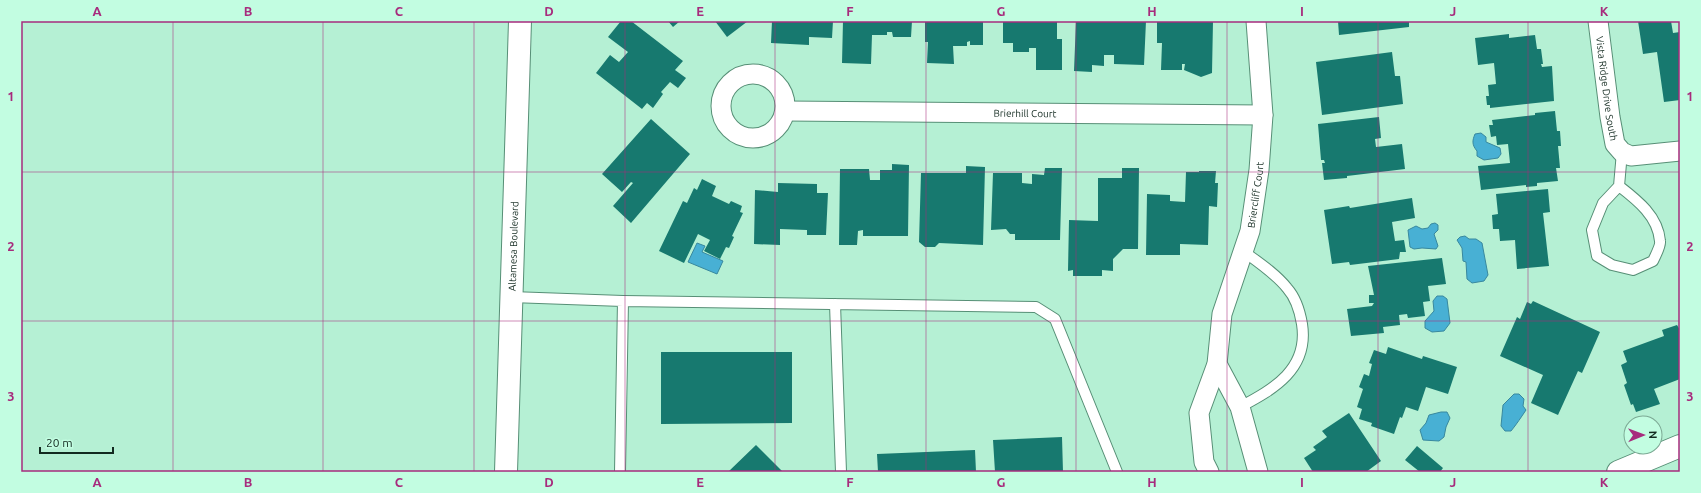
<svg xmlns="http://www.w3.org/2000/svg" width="1701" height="493" viewBox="0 0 1701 493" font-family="Ubuntu,sans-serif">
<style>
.water{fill:#48b0d4;stroke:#38889e}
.building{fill:#17796f}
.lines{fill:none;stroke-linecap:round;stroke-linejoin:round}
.lane-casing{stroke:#578f76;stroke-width:12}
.street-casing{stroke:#578f76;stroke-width:21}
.secondary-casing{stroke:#578f76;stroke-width:24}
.lane{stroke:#fff;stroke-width:10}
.street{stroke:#fff;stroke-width:19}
.secondary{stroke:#fff;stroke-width:22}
.grid{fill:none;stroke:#a72b7d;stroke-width:1;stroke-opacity:0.55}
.labels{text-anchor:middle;stroke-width:4;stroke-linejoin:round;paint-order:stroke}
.street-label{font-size:10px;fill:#132a20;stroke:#c2fde1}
.neatline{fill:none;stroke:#a72b7d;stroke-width:1.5}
.grid-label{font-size:13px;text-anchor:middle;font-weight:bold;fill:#a72b7d}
</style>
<rect width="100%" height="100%" fill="#b5f0d4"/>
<path class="water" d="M1481,133L1486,137V142L1500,148L1501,154L1498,158L1484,160L1477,156V151C1472,145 1472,141 1475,134Z
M1435,223L1438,225V230L1434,234L1438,246L1436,249L1422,248L1414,249L1410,247L1408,230L1416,226L1422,229L1428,228L1431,224Z
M1465,236L1469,239H1476L1482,243L1488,275L1484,281L1472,283L1467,279L1466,262L1463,261L1462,248L1457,240L1460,237Z
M697,243L705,246L702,252L723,261L717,274L688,262Z
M1437,296H1443L1447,299L1450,323L1444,331L1432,332L1425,328V321L1434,311L1433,301Z
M1514,394H1519L1524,399L1523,406L1526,410C1522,416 1516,425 1511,431H1505L1501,426L1503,405Z
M1441,412H1447L1450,418L1446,427L1444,437L1439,441L1423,440L1420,430L1426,423L1429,415Z"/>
<path class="building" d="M621,21H631L683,61L675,70L686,78L678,88L670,82L661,92L663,94L653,108L647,103L642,109L596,73L610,55L619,62L628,52L608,37Z
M668,21H680L673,27Z
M715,21H748L727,37Z
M772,21H833L832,38L809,37V45L771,43Z
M843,21H912L911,37H893L892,32H887V35H872L871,64L842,63Z
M925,21H983V45H970V41L967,42V46H953L954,64L927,63L928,42H925Z
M1003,21H1057V39H1062V70H1036V48H1029V52H1013V43H1003Z
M1076,21H1146L1144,65L1114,64V55H1104V66L1092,65V72L1074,71Z
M1157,21H1213L1212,73L1201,77L1184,70L1185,64H1182V70H1161L1162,43H1157Z
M1338,21H1409V27L1339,35Z
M1638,21H1671L1673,33L1680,32V100L1664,102L1657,52L1643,54Z
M1509,34V38L1535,35L1537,49H1541L1543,64H1541L1542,67L1552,66L1554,101L1490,108V105H1487L1486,96H1489L1488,85L1496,84L1494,63L1478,65L1475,38Z
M1392,52L1395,76H1400L1403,104L1322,115L1316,62Z
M1555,111L1557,131H1560L1561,146H1558L1560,168H1556L1558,181L1537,183V186L1526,187V185L1481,190L1478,166L1510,163L1508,144L1497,145L1496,136L1491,137L1489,125H1493L1492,120L1535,115V113Z
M1379,117L1381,138L1375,139L1376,147L1402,144L1405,169L1347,176V178L1324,180L1322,163H1325L1324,160H1321L1318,124Z
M651,119L690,154L631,223L613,206L633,183L631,182L622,192L602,174Z
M892,164L909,165L908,236H863V230L858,231L857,245H839L840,169H869L870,180H880V170H892Z
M966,166L985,167L983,245L939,243L935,247H925L919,242L921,173H966Z
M1045,168H1062L1060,240H1015V234H1010L1006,229L991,230L993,173H1022V183L1032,184V174L1044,175Z
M1122,168H1139L1138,249H1123L1113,259V271L1102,270V276H1073V270L1068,271L1069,220L1098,221V178H1122Z
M1199,171H1216L1215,183H1218L1217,207L1209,206L1208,245L1180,244V255H1146L1147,194L1170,195V201L1185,202L1186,172H1199Z
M702,179L716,186L712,196L729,204L731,201L742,206L740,212L743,213L732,236L734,237L729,248L726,247L720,259L704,251L710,240L698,234L684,263L659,251L683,201L687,203L694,188L697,190Z
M778,183L817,184V193H828L826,235H807V230L780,229V245L754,244L755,190L778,192Z
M1548,189L1550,212L1543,213L1549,266L1517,269L1515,240L1500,241L1499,229H1493L1492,215L1498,214L1496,194Z
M1412,198L1415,218L1392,222L1395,241L1404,240L1406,252H1400L1399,259L1350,265L1349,262L1332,264L1324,210L1349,206L1350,208Z
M1442,258L1446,284L1428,286L1430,301L1423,302L1425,316L1408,318L1407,314L1399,315L1400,325L1383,327L1384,333L1351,336L1347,309L1372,306L1374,303H1369V295H1374L1368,266Z
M1533,301L1600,332L1582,373L1578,371L1558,415L1531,403L1543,375L1500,356L1517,317L1520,319L1527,302L1531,304Z
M1677,325L1680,330V379L1654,389L1660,404L1636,412L1633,404L1631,405L1624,385L1627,383L1621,365L1627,362L1623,351L1664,336L1662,330Z
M1388,347L1422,359L1423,356L1457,367L1448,394L1426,387L1418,411L1406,407L1402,418L1400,417L1394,434L1371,426L1372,423L1359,419L1362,409L1357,407L1363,389L1359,387L1364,374L1369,376L1372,364L1369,363L1374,350L1386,354Z
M661,352H792V423L661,424Z
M1349,413L1381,461L1366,472H1313L1304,458L1316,450L1313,447L1327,437L1322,431Z
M1062,437L1063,472H995L993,440Z
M756,445L783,472H728Z
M1417,446L1443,468L1440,472H1420L1405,460Z
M975,450L976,472H878L877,454Z"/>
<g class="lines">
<g class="lane-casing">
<path id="lane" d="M1619,186C1637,200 1658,216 1660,241C1661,246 1655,256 1653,261L1633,270L1612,265L1597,256L1592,230L1603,203L1619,186L1622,152
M511,297L623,301L1036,307L1055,319L1117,472
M835,304L841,472
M1240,407C1274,389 1309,369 1302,324C1300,312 1296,298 1287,288C1276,274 1258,262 1243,251
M620,472L623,301"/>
</g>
<g class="street-casing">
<g id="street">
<path id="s1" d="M1598,21L1610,117L1615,144L1622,152L1631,156L1680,151"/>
<circle cx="753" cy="106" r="32"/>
<path id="s2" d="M786,111L1263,115"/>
<path d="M1217,364L1240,407L1258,472"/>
<path id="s3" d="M1209,472L1204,462L1199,413L1217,364L1222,314L1250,231L1259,170L1263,115L1256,21"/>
</g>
</g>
<g class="secondary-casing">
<g id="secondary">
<path id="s4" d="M506,472L520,21"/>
<path d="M1618,472L1680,446"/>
</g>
</g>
<use href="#lane" class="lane"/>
<use href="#street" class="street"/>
<use href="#secondary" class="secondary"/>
</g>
<path class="grid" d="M173,21V472M323,21V472M474,21V472M625,21V472M775,21V472M926,21V472M1076,21V472M1227,21V472M1378,21V472M1528,21V472M21,172H1680M21,321H1680"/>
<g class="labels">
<g class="street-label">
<text dy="4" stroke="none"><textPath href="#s1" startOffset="68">Vista Ridge Drive South</textPath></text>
<text dy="4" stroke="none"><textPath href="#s2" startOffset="239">Brierhill Court</textPath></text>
<text dy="4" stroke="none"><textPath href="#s3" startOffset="287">Briercliff Court</textPath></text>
<text dy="4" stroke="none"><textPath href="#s4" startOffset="226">Altamesa Boulevard</textPath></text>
</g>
</g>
<rect width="1701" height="493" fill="none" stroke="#c2fde1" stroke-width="44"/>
<g transform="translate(1643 435) rotate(89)"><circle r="19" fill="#c2fde1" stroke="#7ca994"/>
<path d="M0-3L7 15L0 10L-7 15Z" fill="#a72b7d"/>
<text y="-6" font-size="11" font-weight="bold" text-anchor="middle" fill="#132a20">N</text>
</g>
<path d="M40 447v6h73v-6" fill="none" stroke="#132a20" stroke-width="2"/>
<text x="46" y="447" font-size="12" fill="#132a20" stroke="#c2fde1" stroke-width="3" paint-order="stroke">20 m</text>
<rect x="22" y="22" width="1657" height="449" class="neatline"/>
<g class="grid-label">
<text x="97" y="16">A</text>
<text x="248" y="16">B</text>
<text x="399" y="16">C</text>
<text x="549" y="16">D</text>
<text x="700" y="16">E</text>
<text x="850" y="16">F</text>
<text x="1001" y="16">G</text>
<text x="1152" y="16">H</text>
<text x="1302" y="16">I</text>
<text x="1453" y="16">J</text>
<text x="1604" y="16">K</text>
<text x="11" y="101">1</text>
<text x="1690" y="101">1</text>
<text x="11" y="251">2</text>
<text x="1690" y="251">2</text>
<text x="11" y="401">3</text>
<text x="1690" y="401">3</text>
<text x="97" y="487">A</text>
<text x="248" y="487">B</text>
<text x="399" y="487">C</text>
<text x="549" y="487">D</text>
<text x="700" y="487">E</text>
<text x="850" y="487">F</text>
<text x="1001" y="487">G</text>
<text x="1152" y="487">H</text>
<text x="1302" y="487">I</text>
<text x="1453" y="487">J</text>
<text x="1604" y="487">K</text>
</g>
</svg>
